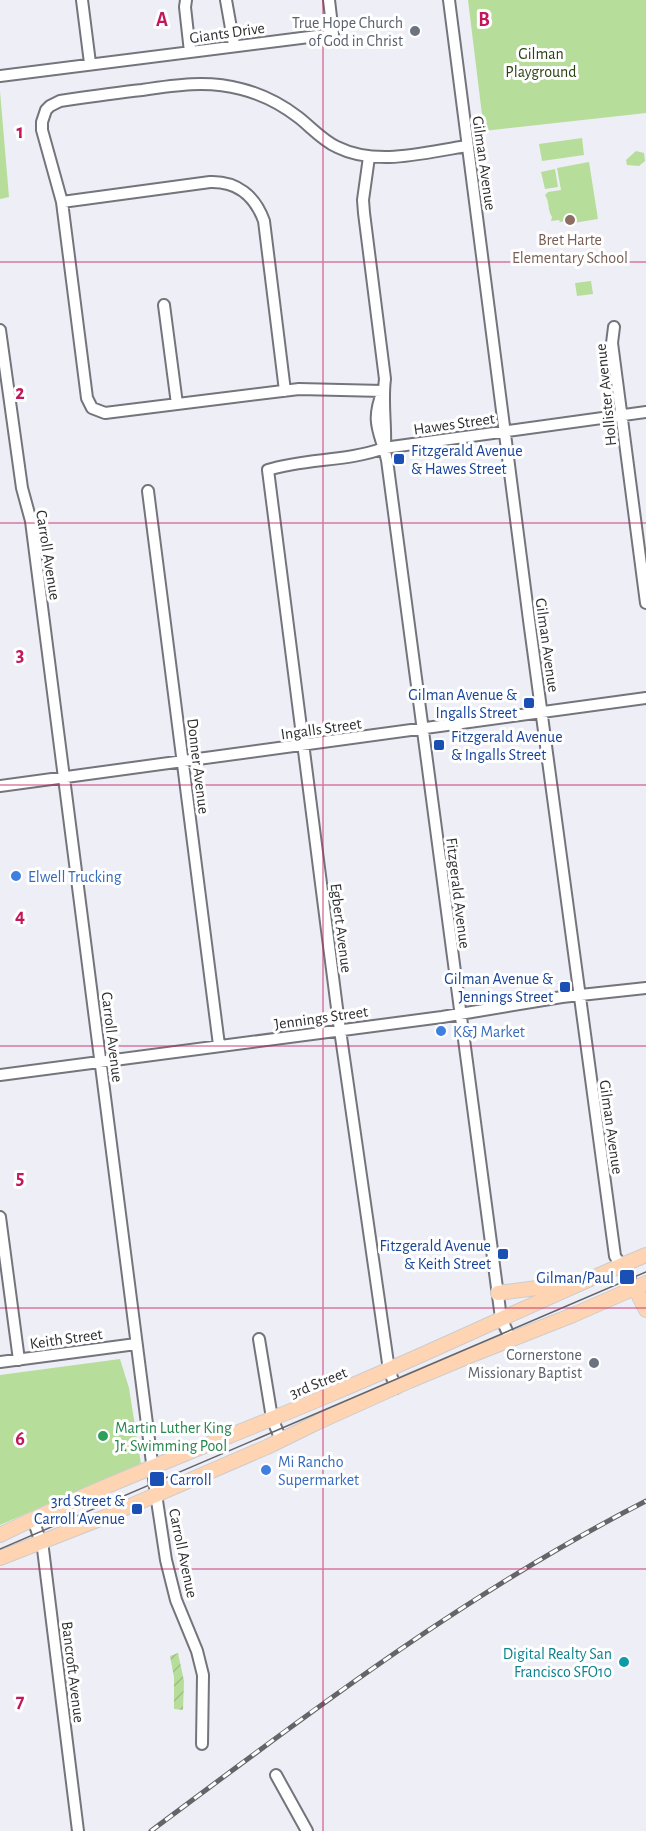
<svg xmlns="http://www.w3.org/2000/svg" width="646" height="1831" viewBox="0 0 646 1831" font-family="'Alegreya Sans',sans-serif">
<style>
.park{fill:#b7dd9b}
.garden{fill:url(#garden-furrows)}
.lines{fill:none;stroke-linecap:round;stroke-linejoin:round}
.minor-casing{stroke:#74757c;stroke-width:14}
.major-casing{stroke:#cdcdce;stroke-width:16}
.minor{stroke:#fff;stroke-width:10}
.major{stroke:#fed4b2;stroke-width:14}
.tram{stroke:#646469;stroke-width:1.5}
.rail-casing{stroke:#646469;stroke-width:5}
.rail{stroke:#fff;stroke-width:3;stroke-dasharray:9;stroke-linecap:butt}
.grid{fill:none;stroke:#c2185b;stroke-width:1.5;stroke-opacity:0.55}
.worship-dot{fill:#6b7280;stroke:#fff;stroke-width:2}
.education-dot{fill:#8d6e63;stroke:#fff;stroke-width:2}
.transit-dot{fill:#1a4fb4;stroke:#fff;stroke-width:2}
.shop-dot{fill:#3f7fe0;stroke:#fff;stroke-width:2}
.leisure-dot{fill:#2e9e5b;stroke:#fff;stroke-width:2}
.culture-dot{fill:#0f9aa8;stroke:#fff;stroke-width:2}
.labels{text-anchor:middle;stroke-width:6;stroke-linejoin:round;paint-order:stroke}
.worship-label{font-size:16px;fill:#5b616d;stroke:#fff;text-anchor:end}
.street-label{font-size:16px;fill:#2e2e31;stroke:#fff}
.park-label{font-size:16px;fill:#2b4413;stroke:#fff}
.education-label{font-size:16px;fill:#785e54;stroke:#fff}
.transit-label{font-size:16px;fill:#164399;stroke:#fff;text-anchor:end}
.shop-label{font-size:16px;fill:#366cbe;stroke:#fff;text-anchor:start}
.leisure-label{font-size:16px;fill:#27864d;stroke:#fff;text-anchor:start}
.culture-label{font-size:16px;fill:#0d838f;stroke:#fff;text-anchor:end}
.grid-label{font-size:20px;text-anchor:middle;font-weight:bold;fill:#c2185b;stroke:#fff;stroke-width:6;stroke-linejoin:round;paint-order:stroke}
</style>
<defs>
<pattern id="garden-furrows" width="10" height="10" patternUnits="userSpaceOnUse" patternTransform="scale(1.5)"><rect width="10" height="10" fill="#b7dd9b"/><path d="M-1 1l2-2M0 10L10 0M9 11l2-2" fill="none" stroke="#9ebe86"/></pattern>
</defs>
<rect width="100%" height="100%" fill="#eeeef6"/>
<path class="park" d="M468,0H646V113L484,131Z
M0,91L9,197L0,199Z
M582,138L584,155L542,161L539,144Z
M636,151L644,153L645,161L639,166L627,165L626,160Z
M589,162L598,219L567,224L566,221L560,222L559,220L551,221L552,217C547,210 550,202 545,195L548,192L561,190L557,168Z
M555,169L558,187L545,189L541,172Z
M591,281L593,294L577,296L575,283Z
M120,1359L129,1388L141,1464L0,1525V1375Z"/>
<path class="garden" d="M178,1653L184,1681L183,1710L174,1709V1677L170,1656Z"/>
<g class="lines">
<g class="minor-casing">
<path id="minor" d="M82,0L90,63
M186,0L185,7L190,52
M226,0L234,45
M449,0L529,620L615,1256L635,1288
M0,76L333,34L329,0
M369,157L363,200L364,213L385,379C382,401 386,424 385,446
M62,202L210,182C237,181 255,196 264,221L285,391
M164,305L177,404
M614,327L612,343L646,603
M0,330L22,488L31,521L156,1494L166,1560L176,1600L197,1651L203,1675L202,1744
M383,391L299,389L105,413L92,408L87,398L62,202L42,130V122L46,110L50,106L60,101C87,97 114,93 142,90C175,85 208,80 241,89C261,94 281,104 298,117C311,127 322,140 337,147C377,167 426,152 467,146
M383,391C370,423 380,431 387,460L501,1318L511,1340
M148,491L219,1045
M0,786L646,698
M0,1075L442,1017L562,997L646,988
M0,1217L19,1360
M259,1339L272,1418L281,1440
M0,1362L136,1344
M396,1388L389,1370L338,1016L268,470C305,458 347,462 384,448L646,412
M33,1519L43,1549L78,1831
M276,1775L307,1831"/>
</g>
<g class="major-casing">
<path id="major" d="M635,1288L646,1310
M498,1293L567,1284
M0,1535C109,1481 223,1440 334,1393C439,1349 541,1299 646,1255
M0,1558L100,1519L267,1447L318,1422L409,1381L469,1356L573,1315L646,1283"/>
</g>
<use href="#minor" class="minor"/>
<use href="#major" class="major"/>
<path class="tram" d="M0,1549L646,1272"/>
<g class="rail-casing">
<path id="rail" d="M151,1831C310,1712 468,1592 646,1501"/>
</g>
<use href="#rail" class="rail"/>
</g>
<path class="grid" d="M323,0V1831M0,262H646M0,523H646M0,785H646M0,1046H646M0,1308H646M0,1569H646"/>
<g class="worship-dot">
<circle cx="415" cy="31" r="6"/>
<circle cx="594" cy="1363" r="6"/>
</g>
<circle class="education-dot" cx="570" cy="220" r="6"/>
<g class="transit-dot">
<rect x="393" y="453" width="12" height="12" rx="3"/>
<rect x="523" y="697" width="12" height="12" rx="3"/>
<rect x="433" y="739" width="12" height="12" rx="3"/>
<rect x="559" y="981" width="12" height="12" rx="3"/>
<rect x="497" y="1248" width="12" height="12" rx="3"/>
<rect x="619" y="1269" width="16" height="16" rx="3"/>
<rect x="149" y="1471" width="16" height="16" rx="3"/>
<rect x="131" y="1503" width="12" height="12" rx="3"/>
</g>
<g class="shop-dot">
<circle cx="16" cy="876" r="6"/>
<circle cx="441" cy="1031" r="6"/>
<circle cx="266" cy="1470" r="6"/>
</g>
<circle class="leisure-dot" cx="103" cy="1436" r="6"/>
<circle class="culture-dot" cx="624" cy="1662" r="6"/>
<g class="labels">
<g class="worship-label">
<text x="403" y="28">True Hope Church<tspan x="403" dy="18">of God in Christ</tspan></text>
<text x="582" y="1360">Cornerstone<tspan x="582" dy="18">Missionary Baptist</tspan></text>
</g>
<g class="street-label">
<text transform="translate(227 32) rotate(-8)" y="6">Giants Drive</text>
<text transform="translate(485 163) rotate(82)" y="6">Gilman Avenue</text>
<text transform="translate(605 395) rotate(-96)" y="6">Hollister Avenue</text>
<text transform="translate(454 423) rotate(-8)" y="6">Hawes Street</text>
<text transform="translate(49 555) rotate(81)" y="6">Carroll Avenue</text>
<text transform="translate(548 645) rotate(82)" y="6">Gilman Avenue</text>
<text transform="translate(321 728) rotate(-8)" y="6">Ingalls Street</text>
<text transform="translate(199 766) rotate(83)" y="6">Donner Avenue</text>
<text transform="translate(459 893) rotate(83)" y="6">Fitzgerald Avenue</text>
<text transform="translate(342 928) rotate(83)" y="6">Egbert Avenue</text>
<text transform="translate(321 1017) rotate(-8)" y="6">Jennings Street</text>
<text transform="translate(113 1037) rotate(83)" y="6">Carroll Avenue</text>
<text transform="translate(612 1127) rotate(82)" y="6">Gilman Avenue</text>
<text transform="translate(66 1338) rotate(-8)" y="6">Keith Street</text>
<text transform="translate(318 1382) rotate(-22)" y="6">3rd Street</text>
<text transform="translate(184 1553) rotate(78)" y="6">Carroll Avenue</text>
<text transform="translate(74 1672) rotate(83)" y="6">Bancroft Avenue</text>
</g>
<g class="park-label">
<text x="541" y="59">Gilman<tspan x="541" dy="18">Playground</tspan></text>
</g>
<g class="education-label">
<text x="570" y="245">Bret Harte<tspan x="570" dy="18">Elementary School</tspan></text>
</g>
<g class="transit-label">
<text x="411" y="456" text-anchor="start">Fitzgerald Avenue<tspan x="411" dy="18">&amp; Hawes Street</tspan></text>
<text x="517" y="700">Gilman Avenue &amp;<tspan x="517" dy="18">Ingalls Street</tspan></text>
<text x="451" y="742" text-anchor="start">Fitzgerald Avenue<tspan x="451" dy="18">&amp; Ingalls Street</tspan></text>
<text x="553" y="984">Gilman Avenue &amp;<tspan x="553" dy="18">Jennings Street</tspan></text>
<text x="491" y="1251">Fitzgerald Avenue<tspan x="491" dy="18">&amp; Keith Street</tspan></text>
<text x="614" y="1283">Gilman/Paul</text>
<text x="170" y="1485" text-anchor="start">Carroll</text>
<text x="125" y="1506">3rd Street &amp;<tspan x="125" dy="18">Carroll Avenue</tspan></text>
</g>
<g class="shop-label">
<text x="28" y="882">Elwell Trucking</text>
<text x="453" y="1037">K&amp;J Market</text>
<text x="278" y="1467">Mi Rancho<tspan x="278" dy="18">Supermarket</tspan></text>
</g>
<g class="leisure-label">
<text x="115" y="1433">Martin Luther King<tspan x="115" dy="18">Jr. Swimming Pool</tspan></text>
</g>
<g class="culture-label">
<text x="612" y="1659">Digital Realty San<tspan x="612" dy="18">Francisco SFO10</tspan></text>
</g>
</g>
<g class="grid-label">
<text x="162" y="26">A</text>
<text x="484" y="26">B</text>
<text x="20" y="138">1</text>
<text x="20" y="399">2</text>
<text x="20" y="661">3</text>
<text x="20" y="922">4</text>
<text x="20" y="1184">5</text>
<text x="20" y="1445">6</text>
<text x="20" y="1707">7</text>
</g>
</svg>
